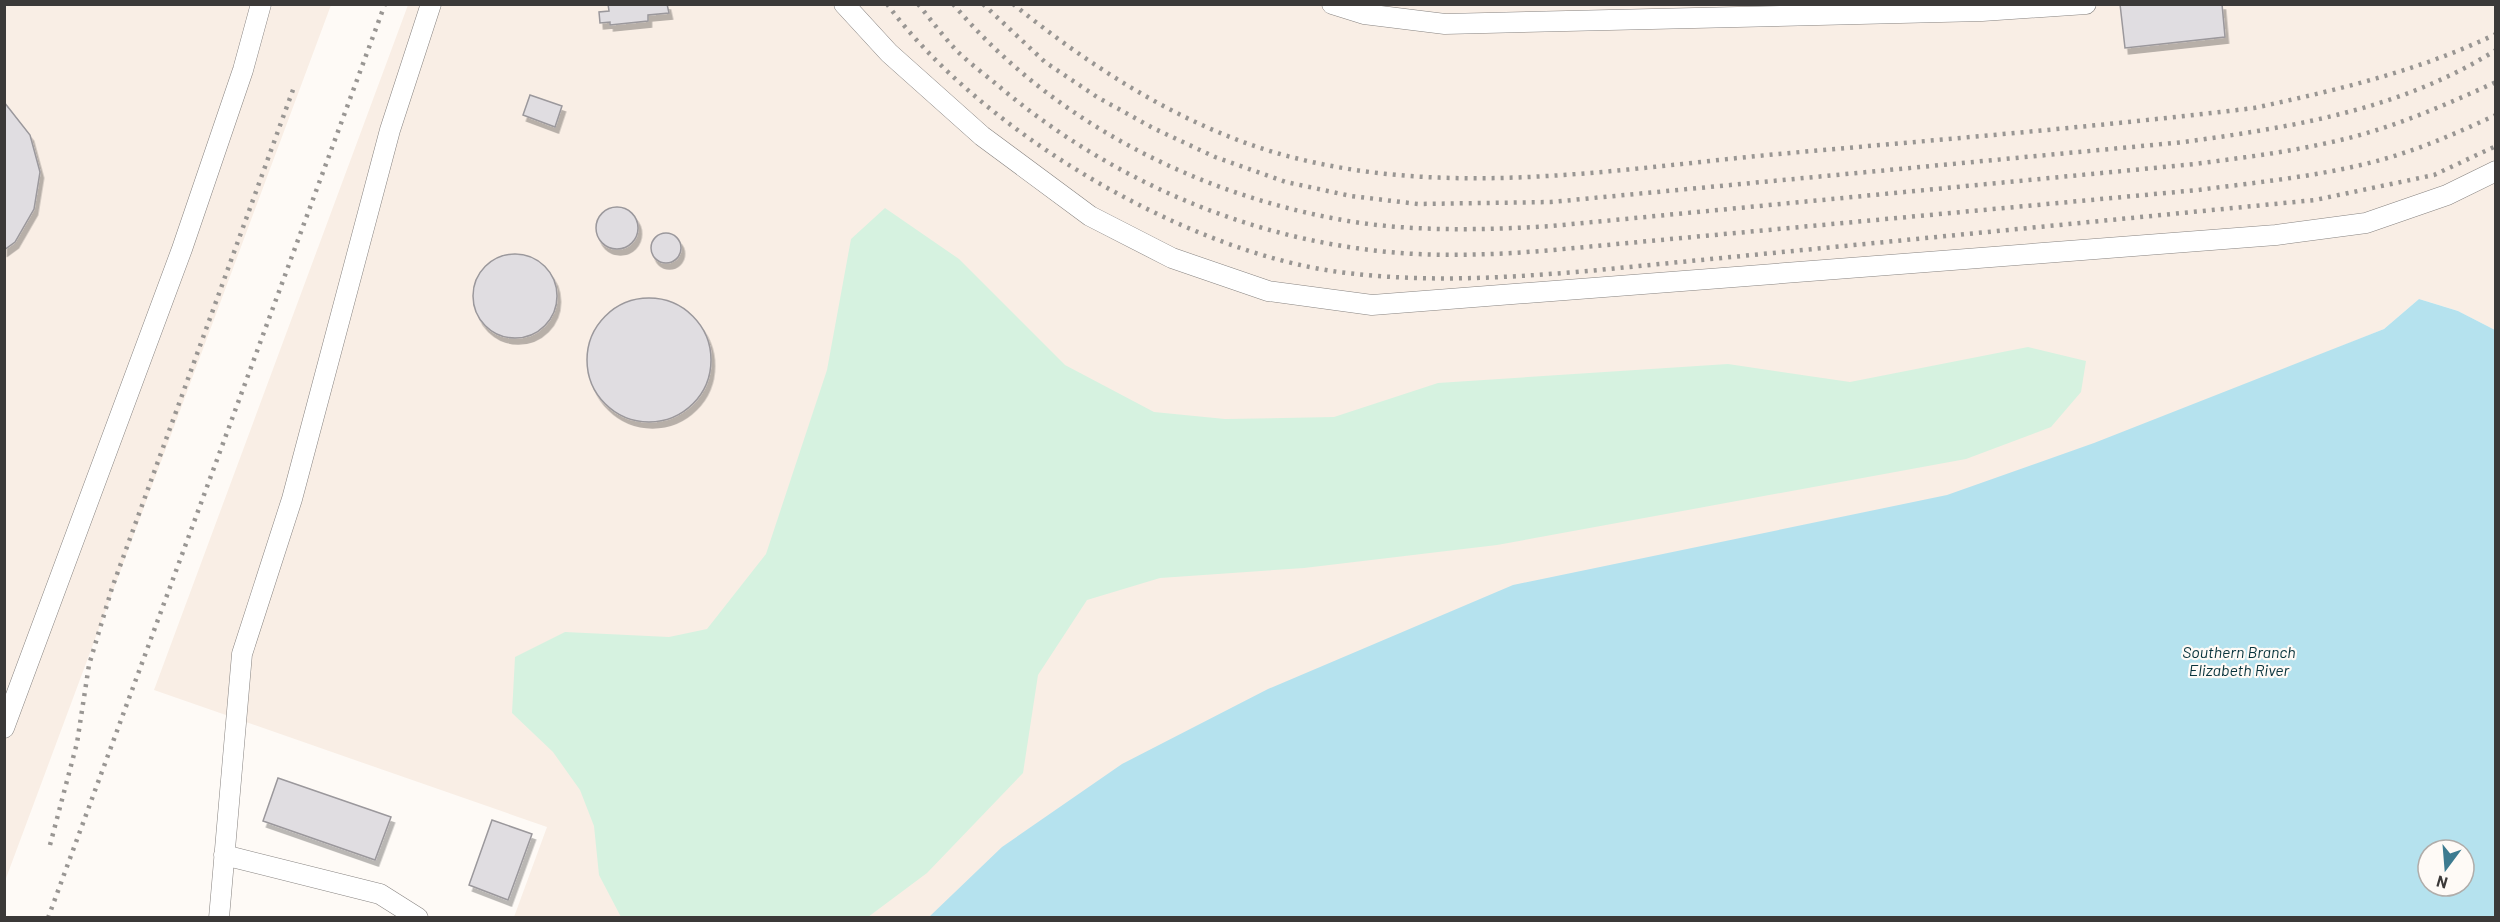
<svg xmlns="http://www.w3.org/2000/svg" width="2500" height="922" viewBox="0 0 2500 922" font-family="Barlow,sans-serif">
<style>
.built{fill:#f9eee5}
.green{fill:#d6f2e0}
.water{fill:#b5e2ee;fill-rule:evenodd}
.building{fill:#e0dde1;stroke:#9b989c;stroke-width:1.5;filter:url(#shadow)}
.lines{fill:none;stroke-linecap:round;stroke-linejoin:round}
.service-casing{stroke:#878380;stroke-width:21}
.service{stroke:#fff;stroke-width:20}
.rail{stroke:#999693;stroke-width:4.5;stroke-dasharray:3 6;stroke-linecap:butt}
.labels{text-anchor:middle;stroke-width:4.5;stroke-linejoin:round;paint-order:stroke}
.water-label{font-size:16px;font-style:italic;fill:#08333c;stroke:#fefaf6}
</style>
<defs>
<filter id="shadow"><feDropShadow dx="3.5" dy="6" stdDeviation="0" flood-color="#0004"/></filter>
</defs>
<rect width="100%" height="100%" fill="#fefaf6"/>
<path class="built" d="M5,5H331L5,881Z
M408,5H2495V330L2458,311L2419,299L2384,329L2243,386L991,918L514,917L547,827L154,690Z"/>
<path class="green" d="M885,208L959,259L1065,365L1154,412L1225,419L1334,417L1438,383L1728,364L1850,382L2028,347L2086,361L2081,392L2051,427L1966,459L1497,545L1304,568L1160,578L1087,600L1038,675L1023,773L927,873L868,917H621L599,875L594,826L580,790L553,752L512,713L515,657L565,632L669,637L707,629L766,554L827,370L851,239Z"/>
<path class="water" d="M2419,299L2458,311L2495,330V917H929L1002,847L1122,764L1268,689L1513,585L1947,495L2094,443L2384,329ZM2428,850H2464V886H2428Z"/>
<path class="building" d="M608,4H667L669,13L648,15V21L610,25V22L600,23L599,12L609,11Z
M2120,4H2222L2225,37L2125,48Z
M530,95L562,106L555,127L523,115Z
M4,102L30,135L40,172L34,209L15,242L4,250Z
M596 228a21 21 0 1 1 42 0a21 21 0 1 1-42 0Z
M651 248a15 15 0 1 1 30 0a15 15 0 1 1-30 0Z
M473 296a42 42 0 1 1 84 0a42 42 0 1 1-84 0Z
M587 360a62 62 0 1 1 124 0a62 62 0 1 1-124 0Z
M278,778L391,817L375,860L263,821Z
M492,820L532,834L508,900L469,885Z"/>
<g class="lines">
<g class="service-casing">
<path id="service" d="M844,4L889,53L982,136L1090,216L1172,258L1268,291L1372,305L2276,235L2366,223L2447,195L2496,171
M1332,4L1364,14L1445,24L1982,11L2086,4
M4,728L182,249L243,70L261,4
M224,855L380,894L418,918
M219,918L242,654L292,499L390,130L431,4"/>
</g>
<use href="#service" class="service"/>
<path class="rail" d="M887,4C981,131 1183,251 1339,272C1423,283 1504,278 1588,271L2315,200L2434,175L2496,146
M918,4C931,20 943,36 956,50C970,64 987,76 1001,88C1118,186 1264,246 1416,254C1462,256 1507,254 1553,250L2198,190C2259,182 2324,176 2384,159C2423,148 2459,132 2496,115
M953,4C1053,122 1197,195 1348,221C1415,232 1485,230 1552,226L2195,164C2239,158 2283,153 2327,143C2386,131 2441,107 2496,82
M983,4L1045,62L1097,97L1153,128L1215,157L1286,182L1351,196L1418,204L1551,202L2184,142C2292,127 2401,110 2496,50
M1013,4C1096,71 1191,132 1295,158C1454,198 1618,169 1778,154C1936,140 2096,127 2254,108C2337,90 2419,71 2496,34
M50,845L77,743L89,665L112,588L294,87
M48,918L385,4"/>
</g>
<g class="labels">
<g class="water-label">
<text x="2239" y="658">Southern Branch<tspan x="2239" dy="18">Elizabeth River</tspan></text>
</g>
</g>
<rect width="2500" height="922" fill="none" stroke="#3b3938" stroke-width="12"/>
<g transform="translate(2446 868) rotate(196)"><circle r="28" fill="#fefaf6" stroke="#b0adaa" stroke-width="1.5"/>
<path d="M0-4.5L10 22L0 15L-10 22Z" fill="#3d7b90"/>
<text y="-9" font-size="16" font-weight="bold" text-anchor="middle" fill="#3b3938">N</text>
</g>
</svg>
